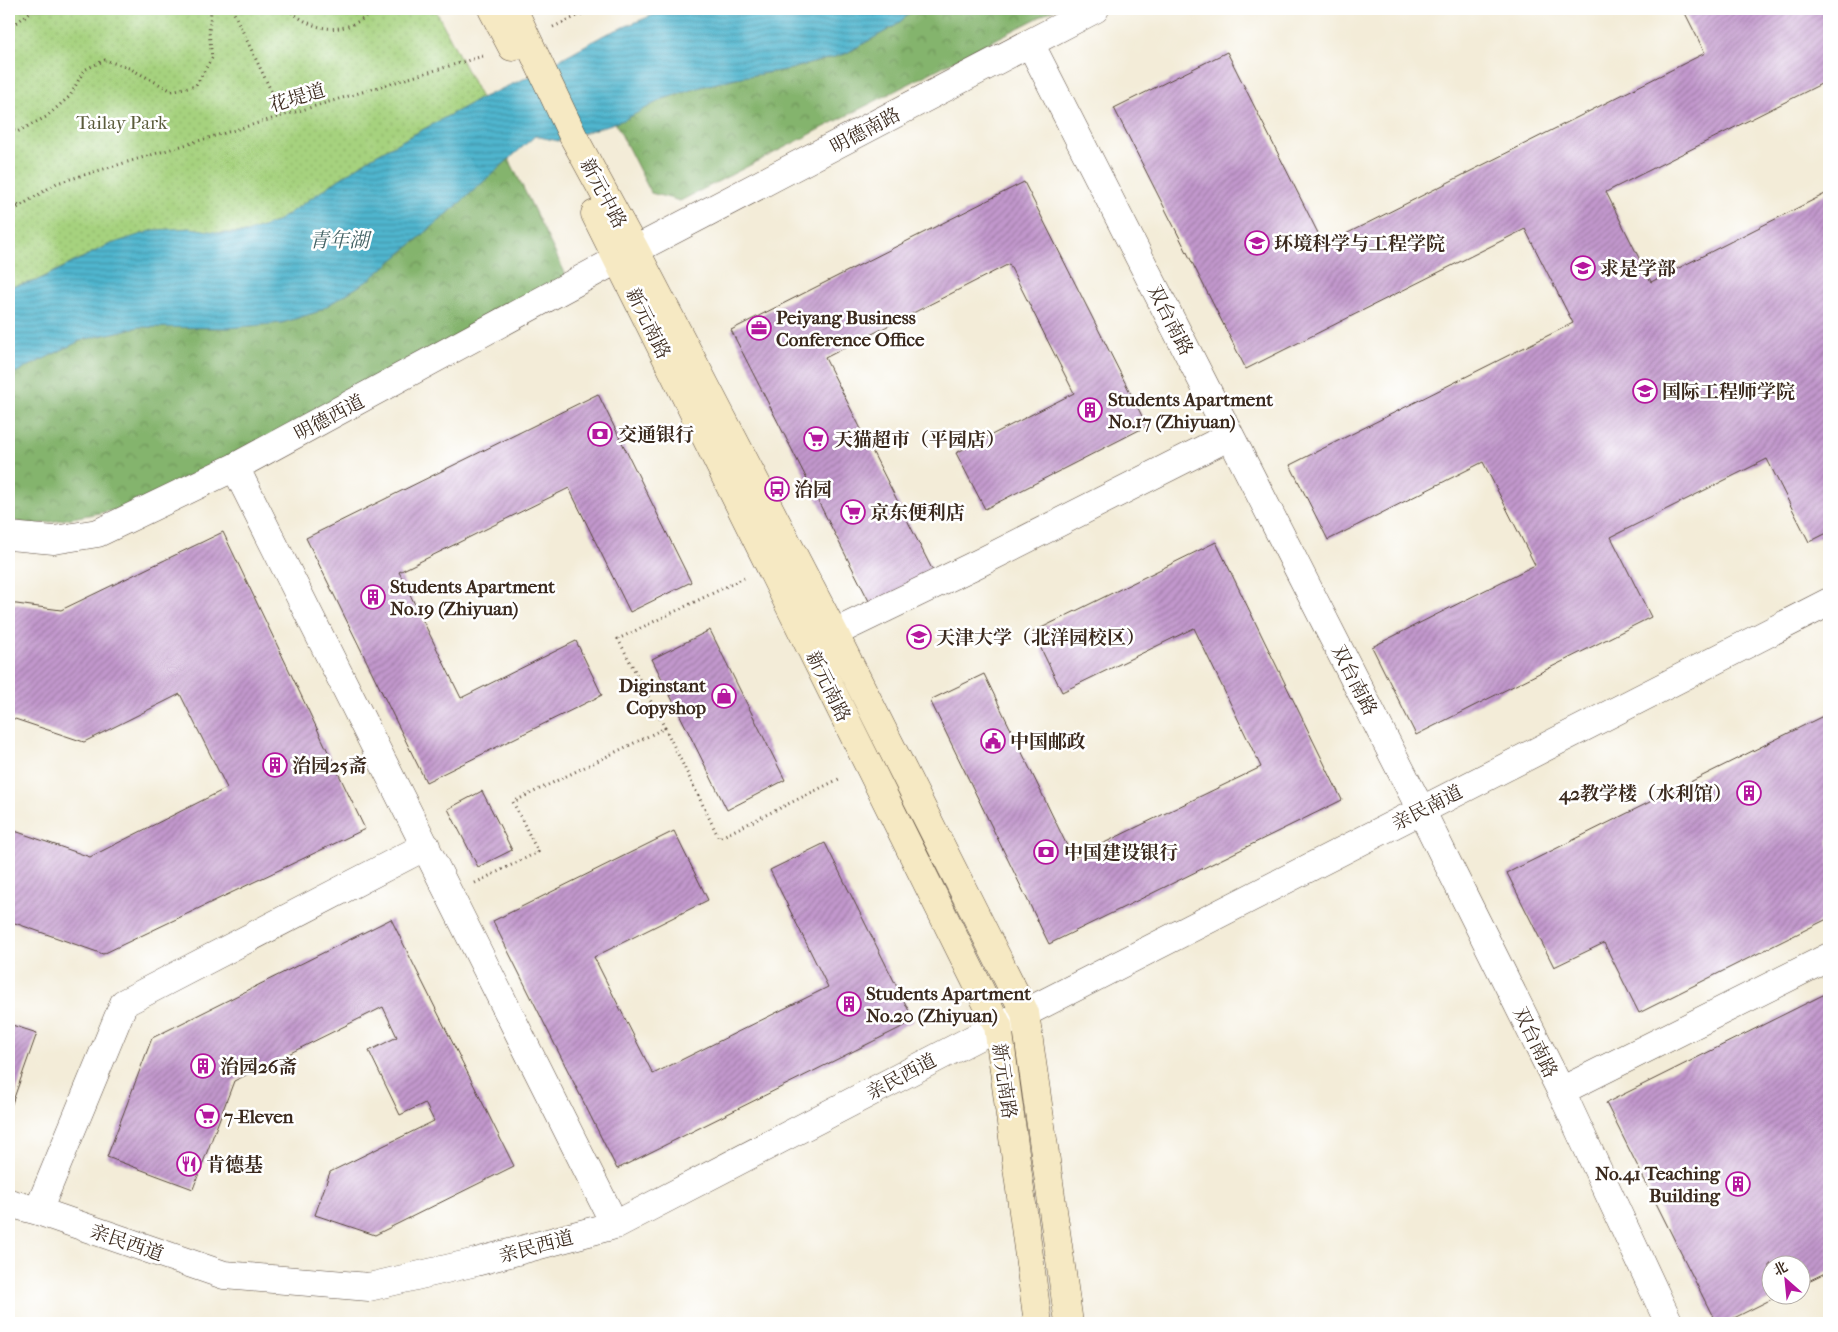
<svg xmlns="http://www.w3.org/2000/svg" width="1838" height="1332" viewBox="0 0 1838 1332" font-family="'IM FELL French Canon','Noto Serif SC',serif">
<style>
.forest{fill:url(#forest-crowns);stroke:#606f46}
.park{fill:url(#park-dots);stroke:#707e4e}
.water{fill:url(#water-rules);stroke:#457076}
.building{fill:url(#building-hatch)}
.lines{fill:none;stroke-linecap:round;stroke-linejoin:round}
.street-casing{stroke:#57473a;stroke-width:29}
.secondary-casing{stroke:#57473a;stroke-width:29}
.path{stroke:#57473a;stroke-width:3;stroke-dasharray:1 4;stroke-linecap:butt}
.street{stroke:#fff;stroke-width:28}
.secondary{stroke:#f6e9c3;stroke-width:28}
.labels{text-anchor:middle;stroke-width:5;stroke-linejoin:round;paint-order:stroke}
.street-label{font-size:19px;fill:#3b2a1e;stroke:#fff}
.park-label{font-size:19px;fill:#5b5c3b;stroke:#fff}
.poi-label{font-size:19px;font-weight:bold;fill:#3b2a1e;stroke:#fff;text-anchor:start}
.water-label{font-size:20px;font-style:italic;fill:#436264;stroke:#fff}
</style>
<defs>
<pattern id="forest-crowns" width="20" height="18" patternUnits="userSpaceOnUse" patternTransform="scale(1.25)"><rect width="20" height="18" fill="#84b46d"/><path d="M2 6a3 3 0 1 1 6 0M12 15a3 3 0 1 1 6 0" fill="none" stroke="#6d9359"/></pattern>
<pattern id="park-dots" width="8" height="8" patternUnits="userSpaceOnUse" patternTransform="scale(1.25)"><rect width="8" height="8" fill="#a6d27e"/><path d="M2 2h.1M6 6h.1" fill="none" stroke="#90b46c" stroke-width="1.8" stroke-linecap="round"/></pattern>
<pattern id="water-rules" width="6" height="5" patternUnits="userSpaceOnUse" patternTransform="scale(1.25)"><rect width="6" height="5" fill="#4fb5ce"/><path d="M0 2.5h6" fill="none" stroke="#4393a7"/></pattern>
<pattern id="building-hatch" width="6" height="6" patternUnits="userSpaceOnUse" patternTransform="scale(1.25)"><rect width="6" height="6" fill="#c298cd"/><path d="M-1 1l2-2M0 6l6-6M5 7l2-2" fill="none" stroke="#9f7ca6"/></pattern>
</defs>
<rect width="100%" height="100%" fill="#fff"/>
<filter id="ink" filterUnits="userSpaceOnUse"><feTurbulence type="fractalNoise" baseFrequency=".02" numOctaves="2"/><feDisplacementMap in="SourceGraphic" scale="10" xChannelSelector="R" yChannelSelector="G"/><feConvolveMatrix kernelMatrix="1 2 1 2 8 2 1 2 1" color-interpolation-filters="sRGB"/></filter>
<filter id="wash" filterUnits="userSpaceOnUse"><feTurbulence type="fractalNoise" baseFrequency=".0096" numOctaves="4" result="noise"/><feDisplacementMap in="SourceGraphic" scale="20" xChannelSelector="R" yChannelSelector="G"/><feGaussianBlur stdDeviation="1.12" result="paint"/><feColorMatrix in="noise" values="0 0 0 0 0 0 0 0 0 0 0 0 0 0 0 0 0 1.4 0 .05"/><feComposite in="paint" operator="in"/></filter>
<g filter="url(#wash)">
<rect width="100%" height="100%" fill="#f3ecd8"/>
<path class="forest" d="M915,9H1055L680,201L651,193L615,122L663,99L701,87L736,78L791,69L845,54L895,26Z
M509,159L571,285L126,508L34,525L9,520V376L82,340L139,327L228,328L282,323L317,312L369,280L445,216Z"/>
<path class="park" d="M9,9H435L481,98L372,157L276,222L247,233H221L108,245L36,281L9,287Z"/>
<path class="water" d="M668,9H915L895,26L845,54L791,69L736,78L701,87L663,99L624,120L558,141L535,136L445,216L369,280L317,312L282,323L228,328L139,327L82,340L9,376V287L36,281L108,245L154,230L191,228L221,233H246L276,222L372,157L481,98L526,78L604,35Z"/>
<g id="blocks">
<path class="building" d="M1683,9H1829V80L1606,192L1651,282L1829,192V532L1809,542L1767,459L1611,537L1651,617L1416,735L1372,647L1535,565L1483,462L1328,540L1290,465L1573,323L1525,229L1246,369L1114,108L1227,52L1324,245L1705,53Z
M1024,182L1147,426L985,509L956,453L1074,393L1009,264L825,358L934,573L871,605L731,330Z
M598,394L691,582L630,612L569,488L399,572L461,698L576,641L602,695L426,782L306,538Z
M223,532L365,829L103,954L9,921V829L90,857L227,788L180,694L84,742L9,717V603L61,610Z
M1216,542L1342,800L1049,944L930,700L984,674L1073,858L1261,767L1194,628L1062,692L1033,632Z
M710,630L785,780L727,810L652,659Z
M1829,713V918L1639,1013L1604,943L1554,967L1507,873Z
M482,791L512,850L478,867L448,809Z
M674,831L708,900L594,957L653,1074L828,987L770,870L825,843L914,1021L617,1169L493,921Z
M391,919L514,1166L375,1235L315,1215L330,1172L434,1121L425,1103L400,1115L369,1051L397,1037L383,1007L234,1081L193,1189L107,1157L152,1038Z
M1829,992V1271L1800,1285V1264H1770V1294H1782L1724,1323H1716L1606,1103Z
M9,1024L37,1033L9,1112Z"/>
</g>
</g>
<g filter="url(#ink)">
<use href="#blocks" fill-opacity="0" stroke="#57473a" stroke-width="1"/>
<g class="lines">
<g class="street-casing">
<path id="street" d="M1030,43L1421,810L1561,1091L1669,1323
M235,467L615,1225
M9,536L54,540L98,533L235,467L635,250L1095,9
M834,633L981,562L1230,436
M1561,1091L1829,957
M9,1203L38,1211L224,1275L369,1287L476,1262L615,1225L998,1026L1025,1013L1829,602
M38,1211L124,1003L426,846"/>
</g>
<g class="secondary-casing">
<path id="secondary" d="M492,9L512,47
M513,9L573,136L635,250L834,633L1025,1013L1069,1323
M595,214L998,1026L1038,1323"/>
</g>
<path class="path" d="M232,9L283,116
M288,9C307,26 331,35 355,23C363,19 368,17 372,9
M553,27L593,9
M9,29L34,9
M9,129L17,132L46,117L70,96L84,70L105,60L129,68L172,91L196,85L212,58L209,32L211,11L214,9
M9,200L19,206
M9,213L57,183L483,56
M665,728L618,639L744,578
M475,883L538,852L513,802L665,728L719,838L841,778"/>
<use href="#street" class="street"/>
<use href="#secondary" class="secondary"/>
</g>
</g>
<defs>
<g id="university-ring" transform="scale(1.25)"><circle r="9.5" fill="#fff" stroke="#b5179e" stroke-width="1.5"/><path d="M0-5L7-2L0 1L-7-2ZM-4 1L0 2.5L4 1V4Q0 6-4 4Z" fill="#b5179e"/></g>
<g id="office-ring" transform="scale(1.25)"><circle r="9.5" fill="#fff" stroke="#b5179e" stroke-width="1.5"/><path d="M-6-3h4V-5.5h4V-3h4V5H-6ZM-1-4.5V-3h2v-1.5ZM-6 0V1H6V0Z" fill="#b5179e"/></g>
<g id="building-ring" transform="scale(1.25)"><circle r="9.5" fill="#fff" stroke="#b5179e" stroke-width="1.5"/><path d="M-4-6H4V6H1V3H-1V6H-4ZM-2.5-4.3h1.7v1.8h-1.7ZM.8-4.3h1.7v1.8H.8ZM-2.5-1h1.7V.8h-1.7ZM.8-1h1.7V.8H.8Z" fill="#b5179e"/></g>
<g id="bank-ring" transform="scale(1.25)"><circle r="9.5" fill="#fff" stroke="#b5179e" stroke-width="1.5"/><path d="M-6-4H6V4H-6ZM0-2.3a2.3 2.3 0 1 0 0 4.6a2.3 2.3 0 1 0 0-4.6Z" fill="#b5179e"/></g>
<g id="supermarket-ring" transform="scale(1.25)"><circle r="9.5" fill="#fff" stroke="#b5179e" stroke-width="1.5"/><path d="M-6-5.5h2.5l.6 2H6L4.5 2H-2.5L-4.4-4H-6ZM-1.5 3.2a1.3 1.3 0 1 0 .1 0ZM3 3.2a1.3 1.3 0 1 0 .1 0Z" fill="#b5179e"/></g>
<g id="bus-ring" transform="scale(1.25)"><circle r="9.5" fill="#fff" stroke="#b5179e" stroke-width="1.5"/><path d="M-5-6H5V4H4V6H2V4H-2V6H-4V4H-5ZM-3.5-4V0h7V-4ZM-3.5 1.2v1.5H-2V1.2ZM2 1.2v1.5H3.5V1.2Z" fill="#b5179e"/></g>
<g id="shop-ring" transform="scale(1.25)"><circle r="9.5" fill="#fff" stroke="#b5179e" stroke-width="1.5"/><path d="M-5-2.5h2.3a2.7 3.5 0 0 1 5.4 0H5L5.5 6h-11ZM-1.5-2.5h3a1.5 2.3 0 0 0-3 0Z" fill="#b5179e"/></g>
<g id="civic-ring" transform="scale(1.25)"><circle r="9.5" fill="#fff" stroke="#b5179e" stroke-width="1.5"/><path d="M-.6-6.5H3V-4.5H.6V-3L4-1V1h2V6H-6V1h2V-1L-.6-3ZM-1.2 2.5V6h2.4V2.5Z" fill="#b5179e"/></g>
<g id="restaurant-ring" transform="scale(1.25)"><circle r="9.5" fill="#fff" stroke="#b5179e" stroke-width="1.5"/><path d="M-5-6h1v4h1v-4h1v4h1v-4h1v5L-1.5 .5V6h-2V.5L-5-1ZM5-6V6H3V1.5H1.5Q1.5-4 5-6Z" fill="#b5179e"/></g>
</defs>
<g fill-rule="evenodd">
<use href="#university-ring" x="1257" y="243"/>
<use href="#university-ring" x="1583" y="268"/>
<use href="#office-ring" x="759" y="328"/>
<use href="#university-ring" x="1645" y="391"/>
<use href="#building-ring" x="1090" y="410"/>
<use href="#bank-ring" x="600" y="434"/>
<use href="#supermarket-ring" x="816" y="439"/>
<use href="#bus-ring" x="777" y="489"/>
<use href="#supermarket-ring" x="853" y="512"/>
<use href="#building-ring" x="373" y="597"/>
<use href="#university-ring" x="919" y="637"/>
<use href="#shop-ring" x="724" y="696"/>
<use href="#civic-ring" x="993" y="741"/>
<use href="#building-ring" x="275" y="765"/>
<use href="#building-ring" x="1749" y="793"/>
<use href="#bank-ring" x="1046" y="852"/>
<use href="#building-ring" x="849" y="1004"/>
<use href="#building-ring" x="203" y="1066"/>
<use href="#supermarket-ring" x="207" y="1116"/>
<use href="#restaurant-ring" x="189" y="1164"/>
<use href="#building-ring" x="1738" y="1184"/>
</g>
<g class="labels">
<g class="street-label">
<text transform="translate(297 97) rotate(-17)" y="7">花堤道</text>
<text transform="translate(865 130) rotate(-28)" y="7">明德南路</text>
<text transform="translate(604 193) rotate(62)" y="7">新元中路</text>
<text transform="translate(1171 320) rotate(63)" y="7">双台南路</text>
<text transform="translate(649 323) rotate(64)" y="7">新元南路</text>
<text transform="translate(329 417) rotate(-28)" y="7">明德西道</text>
<text transform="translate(1355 680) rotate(63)" y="7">双台南路</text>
<text transform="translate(829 686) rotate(64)" y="7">新元南路</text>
<text transform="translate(1427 807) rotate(-27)" y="7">亲民南道</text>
<text transform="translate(1536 1042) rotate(64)" y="7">双台南路</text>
<text transform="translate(901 1076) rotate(-28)" y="7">亲民西道</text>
<text transform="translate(1005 1081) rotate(82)" y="7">新元南路</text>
<text transform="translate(127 1242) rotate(19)" y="7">亲民西道</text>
<text transform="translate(536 1246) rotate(-15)" y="7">亲民西道</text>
</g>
<g class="park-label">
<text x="122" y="129">Tailay Park</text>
</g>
<g class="poi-label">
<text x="1274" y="250">环境科学与工程学院</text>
<text x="1600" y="275">求是学部</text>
<text x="776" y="324">Peiyang Business<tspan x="776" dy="22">Conference Office</tspan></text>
<text x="1662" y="398">国际工程师学院</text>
<text x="1108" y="406">Students Apartment<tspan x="1108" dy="22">No.17 (Zhiyuan)</tspan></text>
<text x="618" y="441">交通银行</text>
<text x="834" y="446">天猫超市（平园店）</text>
<text x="794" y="496">治园</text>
<text x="870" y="519">京东便利店</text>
<text x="390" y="593">Students Apartment<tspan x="390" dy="22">No.19 (Zhiyuan)</tspan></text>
<text x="936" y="644">天津大学（北洋园校区）</text>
<text x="706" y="692" text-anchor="end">Diginstant<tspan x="706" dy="22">Copyshop</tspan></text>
<text x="1010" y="748">中国邮政</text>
<text x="292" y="772">治园25斋</text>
<text x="1732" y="800" text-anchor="end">42教学楼（水利馆）</text>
<text x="1064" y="859">中国建设银行</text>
<text x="866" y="1000">Students Apartment<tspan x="866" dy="22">No.20 (Zhiyuan)</tspan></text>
<text x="220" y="1073">治园26斋</text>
<text x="224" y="1123">7-Eleven</text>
<text x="206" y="1171">肯德基</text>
<text x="1720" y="1180" text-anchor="end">No.41 Teaching<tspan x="1720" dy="22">Building</tspan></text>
</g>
<g class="water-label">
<text x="339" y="247">青年湖</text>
</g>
</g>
<rect width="1838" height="1332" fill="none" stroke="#fff" stroke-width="30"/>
<g transform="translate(1786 1280) rotate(333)"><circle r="24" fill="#ffffff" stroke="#b1aaa5"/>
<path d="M0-4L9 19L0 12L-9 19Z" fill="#b5179e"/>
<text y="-8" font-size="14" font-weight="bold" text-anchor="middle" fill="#3b2a1e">北</text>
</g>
</svg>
